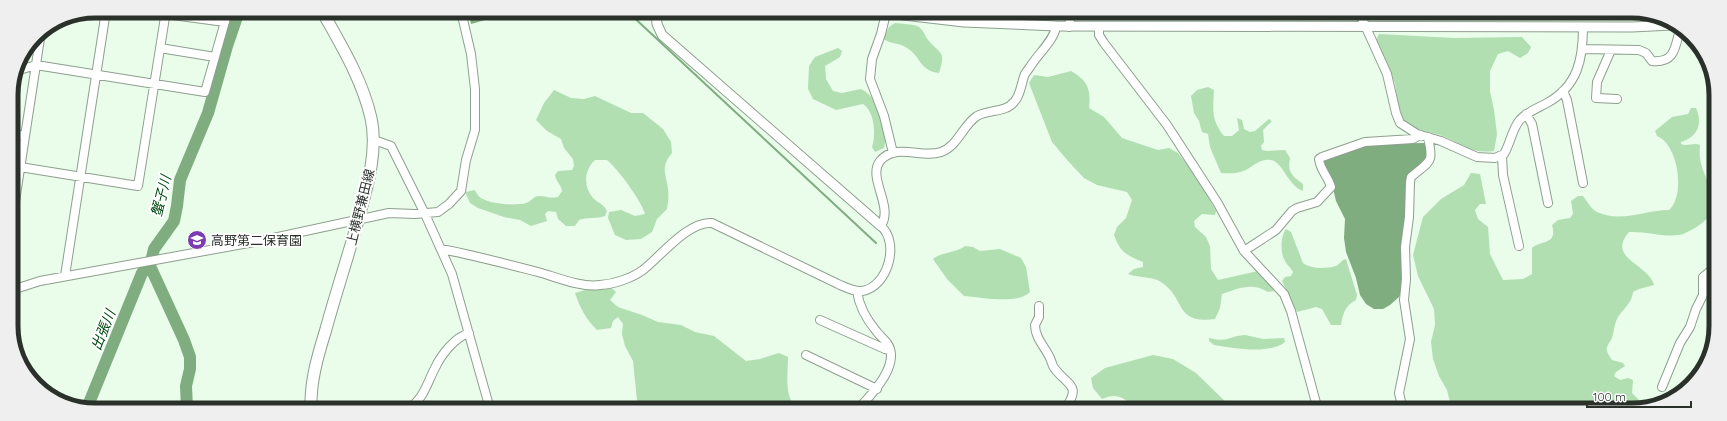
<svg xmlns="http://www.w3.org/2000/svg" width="1727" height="421" viewBox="0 0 1727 421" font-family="Quicksand,'Noto Sans JP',sans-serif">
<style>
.green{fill:#b1dfb2}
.water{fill:#7fad80}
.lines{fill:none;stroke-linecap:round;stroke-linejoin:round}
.stream{stroke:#7fad80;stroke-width:2}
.river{stroke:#7fad80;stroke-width:12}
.minor-casing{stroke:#8e9f8f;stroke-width:10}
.tertiary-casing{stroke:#8e9f8f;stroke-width:11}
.secondary-casing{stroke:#8e9f8f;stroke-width:13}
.minor{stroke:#fff;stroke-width:8}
.tertiary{stroke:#fff;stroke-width:9}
.secondary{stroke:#fff;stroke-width:11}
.labels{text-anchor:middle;stroke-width:4;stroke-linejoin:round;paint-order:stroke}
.street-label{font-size:13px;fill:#2a312b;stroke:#fff}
.poi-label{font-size:13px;fill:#2a312b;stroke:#fff;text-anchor:start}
.water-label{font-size:14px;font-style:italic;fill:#004a11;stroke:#fff}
.rim{fill:none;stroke:#2a312b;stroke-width:5}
</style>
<rect width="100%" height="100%" fill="#eafcea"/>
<path class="green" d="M1385,12L1591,13L1520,14Z
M895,23C902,24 911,24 917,26C924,29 924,36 929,41C941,55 946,51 939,73C921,71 921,59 910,50C900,42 893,45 883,39L889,27Z
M1379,34L1454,38L1522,37L1531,47L1528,53L1520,58L1508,51L1498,54L1490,71V91L1494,110L1497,134L1494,151C1471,154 1464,145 1445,137C1434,132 1420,132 1410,125C1395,117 1398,98 1395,84C1391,69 1381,55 1375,42Z
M838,48L842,51L840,57L825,66L826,79L833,91L842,93L861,89C865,91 869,94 871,97C879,106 888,136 884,148L875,152L872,147C876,135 875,112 863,104L836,110L813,99L808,89L809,66L815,57Z
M1071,71C1088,81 1091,89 1089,108L1104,117L1122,138L1158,150L1169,148L1178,153L1197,177L1216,211L1215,215L1202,214L1194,221L1195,227L1206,237L1210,246L1211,269L1218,280L1258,271L1273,287L1274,291L1268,292C1253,282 1238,288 1222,294L1220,308L1215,319C1173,324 1187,299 1161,282C1152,276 1138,278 1128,274L1134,269L1143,267V262C1126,255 1120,252 1114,235L1117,227L1126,218L1132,200L1127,192L1097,185L1084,178L1068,161L1052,142L1029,83L1034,75L1048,77Z
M1208,87L1214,90C1213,110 1211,120 1224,136H1232L1239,130L1237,118L1242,120L1244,129L1250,132L1255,131L1269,119L1272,121L1263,130L1264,142L1261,146L1262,150L1267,151L1285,150L1290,158C1287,172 1292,176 1303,184V191C1288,186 1283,162 1271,160C1258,158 1252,169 1240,172C1234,174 1227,173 1221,173L1210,147L1208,134L1202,132L1199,121L1194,113L1191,96L1197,90Z
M554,90L571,98L584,99L595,96L631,113H643L663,129L671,142L672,153C660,168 666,173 668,189C669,196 668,203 667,209L657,219L652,232L641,239L626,240L615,235L608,218L609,212L621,210L635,216L645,214C641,200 618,169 607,160H595C584,170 583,186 593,198C598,203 604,204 607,211L605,216C596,219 588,217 579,220L575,226H566L558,219L556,212L548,211L545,214L547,221L531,226L520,220L504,217L478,208L470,203L465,192L475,190C477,194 478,197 483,199C491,204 517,206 526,203C531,202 533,196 539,196C547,196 549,199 558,197L562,191C561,184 556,182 555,175L558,171L572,170L574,166L573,159L564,148L561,139L547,131L536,120L544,103Z
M1691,108H1696C1703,123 1698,137 1681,142V144C1688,147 1694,142 1700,145C1698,168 1706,172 1711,192C1716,211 1710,218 1695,228C1690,230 1684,235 1678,235C1662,237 1646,231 1629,232C1606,259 1649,264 1654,285L1639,289L1633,292C1632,304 1622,309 1617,319C1614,325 1614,332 1612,338C1606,349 1604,348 1612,360L1623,363L1625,366L1616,372L1614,376L1620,380L1628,378L1633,380L1632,393L1642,403L1648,406L1637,410H1445L1450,402L1447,390L1439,376L1433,359L1431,342L1435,325L1434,309L1418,276L1413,255L1423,217L1441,199L1464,185L1471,173L1480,174L1486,204H1480L1475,210L1478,219L1488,227L1490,254L1503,280L1523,279L1532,274V248C1541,240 1558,245 1552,225L1558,220L1570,218L1573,214L1571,201L1578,196H1583C1587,201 1591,209 1597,212C1621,223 1645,210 1669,210C1686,195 1678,144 1657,136L1655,131L1672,117L1688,114Z
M1286,229L1291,232L1303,263C1310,269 1327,269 1336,266C1340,264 1341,260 1346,259L1357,295L1356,300C1345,306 1343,313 1341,325H1331L1322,309L1316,307L1297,312L1282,281L1285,277L1291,276L1293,272C1290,267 1286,264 1284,259C1280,251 1281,235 1286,229Z
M965,246L973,247L980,251L1000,249L1021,258L1026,267L1030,292C1018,305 980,297 964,296L947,279L933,259C939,253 956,253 965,246Z
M610,287L616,292L610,300L618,307L642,315L658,322L681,325L695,332L714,336L746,361L760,359L779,353L788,357C788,372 783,402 800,409H633L637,400L633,361L625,346L622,334L623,324L618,317L613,321L611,328L597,330C586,319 580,308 575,293L588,289Z
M1245,335L1263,339L1284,338L1285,342C1268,355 1234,348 1214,345L1209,341V338C1227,343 1229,336 1245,335Z
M1153,355L1173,359L1196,373L1233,409H1136C1124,398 1118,392 1102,399L1093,388L1091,378L1105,368Z"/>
<path class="water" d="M468,11H507L506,19L492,18L471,24Z
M1424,143C1432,159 1425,163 1412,172L1401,246L1402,290L1399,297L1390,305L1383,309H1374L1366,304L1360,295L1356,278L1346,252L1344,238L1345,219L1336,201L1331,180L1323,166V161L1346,152L1373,144Z"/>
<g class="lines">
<path class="stream" d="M628,12L876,243
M238,16C250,19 259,19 270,11"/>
<path class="river" d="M87,408L142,273L150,266
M187,408L186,386L190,369V357L184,340L150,266L154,249L174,221L177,206L180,180L208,113L227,46L239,11"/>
<g class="minor-casing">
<path id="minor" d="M1359,12L1387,74L1396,113L1400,123L1417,134L1441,141L1477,157L1495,158L1504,154C1510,144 1512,130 1519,121C1526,112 1538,108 1547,103C1578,86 1583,59 1583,27
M886,13L881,34L872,59L870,79L884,116L893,153
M165,14L225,22
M1069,27L1071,12
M1099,27V35L1104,43L1167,125L1217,202L1244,251L1284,294L1291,311L1318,410
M160,48L215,57
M1583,49L1639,50L1646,53L1652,61C1675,63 1675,48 1680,29
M1611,50L1597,82L1596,98L1617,99
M16,71L36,65L205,92L228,11
M1563,91L1567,100L1583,183
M1526,114L1532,124L1548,203
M11,134L25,136
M374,140L391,146L425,214L452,274L490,409
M1502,156L1503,175L1519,246
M20,167L138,186L166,11
M12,221L41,32
M442,250H446C477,256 507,264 538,272C556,277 582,288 600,285C615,284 632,278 643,270C661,256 688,221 712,223L838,284C845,287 854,292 862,291C888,287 900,243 881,226C894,206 867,178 880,161C896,142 922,159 941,152C958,146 963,125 977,116C989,109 1005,113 1014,102C1021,95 1021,83 1025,74C1027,71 1030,67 1032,64C1039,53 1055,39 1056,26
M1244,251L1276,230L1292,211L1297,208L1317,202L1331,187C1328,176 1320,170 1319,159L1322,157L1365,142L1413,139L1420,135
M65,276L106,11
M12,290L40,281L254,242L389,213L415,214L438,212L449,204L461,191L466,160L475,130V89L471,54L461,11
M857,291C859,307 866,319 877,332C880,336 884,339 887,343C902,364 871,395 858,409
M1039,306V317L1035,325C1035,338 1045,347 1050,358C1052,362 1052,366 1055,369C1068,386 1082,385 1065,409
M820,320L885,349L890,350
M806,355L877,389
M1662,387L1680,343L1690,327L1696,309L1703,295V277L1714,268
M408,409C424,399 427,383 435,368C441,355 455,337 469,333
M1403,410L1399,393L1410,339L1404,300L1406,279L1405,247L1409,217L1410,182L1411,177C1430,160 1434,165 1428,137"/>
</g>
<g class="tertiary-casing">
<path id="tertiary" d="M656,12L657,24L662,35L881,226
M878,12L964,22L1056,26L1632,27L1672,25"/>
</g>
<g class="secondary-casing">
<path id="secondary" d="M311,409C310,381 318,355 326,329C338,285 353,242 364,198C371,173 377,144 371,118C362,79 341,45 322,11"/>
</g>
<use href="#minor" class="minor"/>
<use href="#tertiary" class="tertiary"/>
<use href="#secondary" class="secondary"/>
</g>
<defs>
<g id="school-disc" transform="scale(1)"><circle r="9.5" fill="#7c3baf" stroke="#fff"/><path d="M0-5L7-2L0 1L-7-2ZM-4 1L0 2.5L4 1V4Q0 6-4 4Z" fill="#fff"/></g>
</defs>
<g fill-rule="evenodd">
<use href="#school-disc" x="197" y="240"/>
</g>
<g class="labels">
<g class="street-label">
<text transform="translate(360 207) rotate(-76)" y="5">上横野兼田線</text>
</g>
<g class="poi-label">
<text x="211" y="245">高野第二保育園</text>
</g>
<g class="water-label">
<text transform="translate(161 196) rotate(-76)" y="5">蟹子川</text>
<text transform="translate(103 330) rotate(-68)" y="5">出張川</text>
</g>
</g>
<path d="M0 0H1727V421H0ZM95 18H1632A77 77 0 0 1 1709 95V326A77 77 0 0 1 1632 403H95A77 77 0 0 1 18 326V95A77 77 0 0 1 95 18Z" fill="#eeefee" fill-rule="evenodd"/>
<path class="rim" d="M95 18H1632A77 77 0 0 1 1709 95V326A77 77 0 0 1 1632 403H95A77 77 0 0 1 18 326V95A77 77 0 0 1 95 18Z"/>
<path d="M1587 401v6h104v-6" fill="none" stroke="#2a312b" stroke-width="2"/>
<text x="1593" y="401" font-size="12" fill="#2a312b" stroke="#ffffff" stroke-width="3" paint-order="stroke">100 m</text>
</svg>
